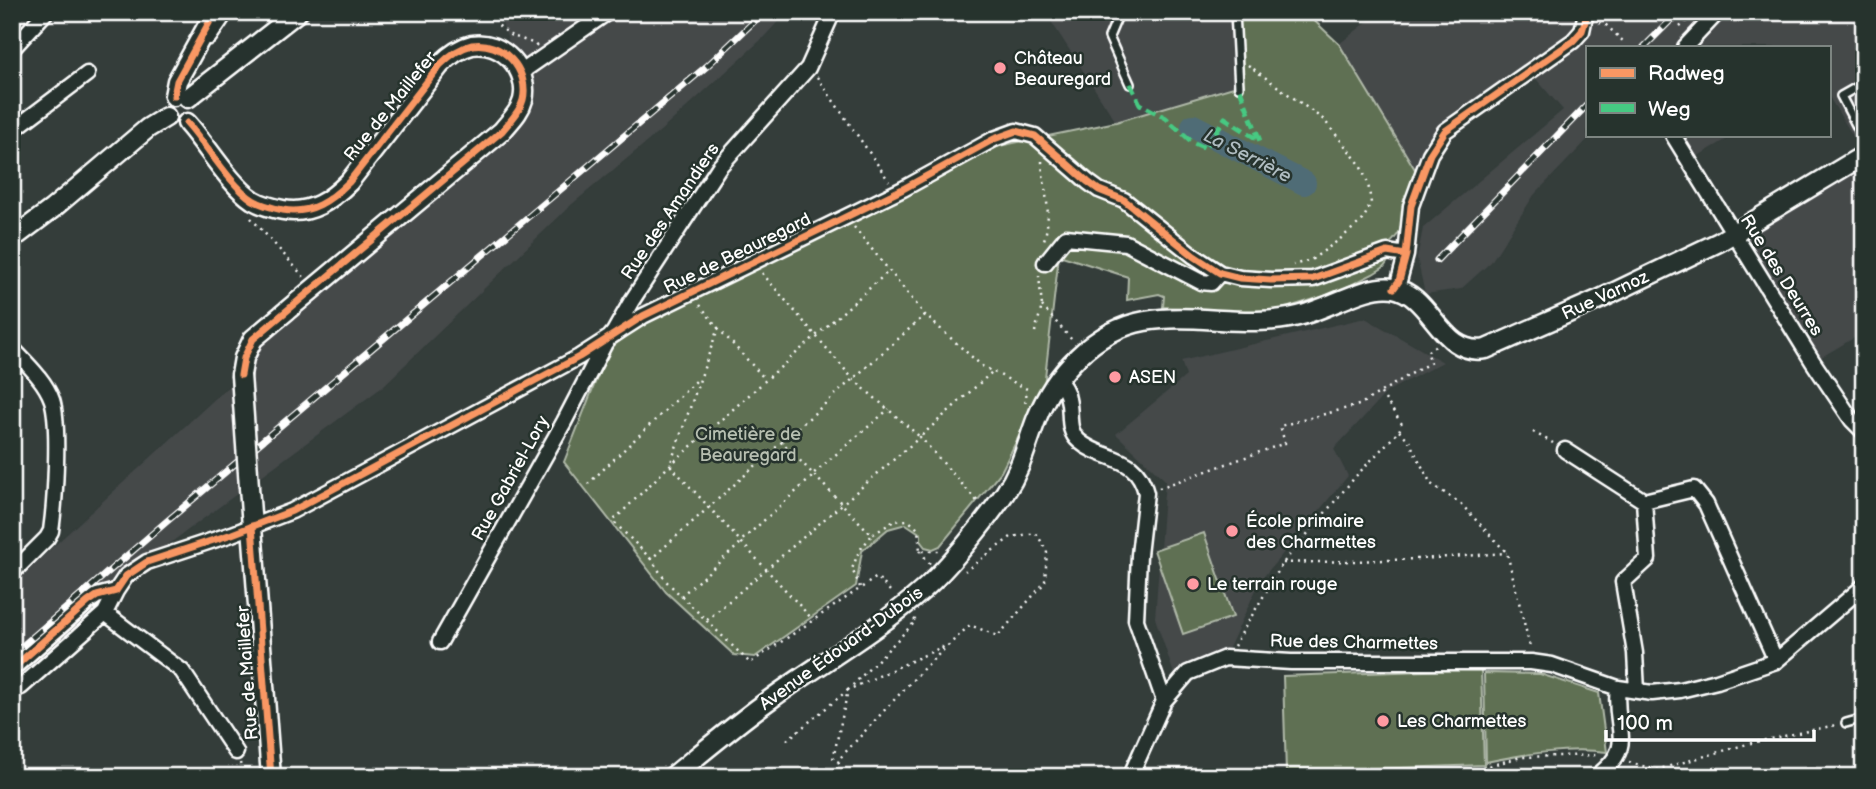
<svg xmlns="http://www.w3.org/2000/svg" width="1876" height="789" viewBox="0 0 1876 789" font-family="'Balsamiq Sans',sans-serif">
<style>
.built{fill:#444849}
.green{fill:#5f7052;stroke:#afb8a8;stroke-width:2}
.lines{fill:none;stroke-linecap:round;stroke-linejoin:round}
.river{stroke:#506c76;stroke-width:24}
.service-casing{stroke:#fff;stroke-width:12}
.minor-casing{stroke:#fff;stroke-width:19}
.tertiary-casing{stroke:#fff;stroke-width:23}
.path{stroke:#fff;stroke-width:2.5;stroke-dasharray:2 5;stroke-linecap:butt}
.service{stroke:#26332d;stroke-width:7}
.minor{stroke:#26332d;stroke-width:14}
.tertiary{stroke:#26332d;stroke-width:18}
.rail-casing{stroke:#fff;stroke-width:7}
.rail{stroke:#26332d;stroke-width:4.5;stroke-dasharray:13;stroke-linecap:butt}
.tertiary-bridge-casing{stroke:#fff;stroke-width:23;stroke-linecap:butt}
.tertiary-bridge{stroke:#26332d;stroke-width:18}
.quiet{stroke:#46c982;stroke-width:5;stroke-dasharray:10 5;stroke-linecap:butt}
.cycleway-casing{stroke:#26332d;stroke-width:11}
.cycleway{stroke:#f99763;stroke-width:7}
.poi-dot{fill:#ff9aa2;stroke:#26332d;stroke-width:2.5}
.labels{text-anchor:middle;stroke-width:5;stroke-linejoin:round;paint-order:stroke}
.poi-label{font-size:18px;fill:#fff;stroke:#26332d;text-anchor:start}
.street-label{font-size:18px;fill:#fff;stroke:#26332d}
.park-label{font-size:18px;fill:#b7bfb1;stroke:#26332d}
.water-label{font-size:19px;font-style:italic;fill:#b0bdc1;stroke:#26332d}
</style>
<rect width="100%" height="100%" fill="#343d3a"/>
<filter id="ink" filterUnits="userSpaceOnUse"><feTurbulence type="fractalNoise" baseFrequency=".0143" numOctaves="2"/><feDisplacementMap in="SourceGraphic" scale="14" xChannelSelector="R" yChannelSelector="G"/><feConvolveMatrix kernelMatrix="1 2 1 2 8 2 1 2 1" color-interpolation-filters="sRGB"/></filter>
<g filter="url(#ink)">
<path class="built" d="M498,12H787L762,39L665,127L571,205L381,388L154,555L12,669V586L55,545L241,375L244,358L518,113L520,73Z
M1045,12H1239L1237,86L1116,122Z
M1380,12H1864V154L1829,97V47H1587V135H1592L1534,195L1491,262L1461,289L1425,294L1417,258L1423,228L1563,110L1537,80L1538,67L1445,131L1416,171L1339,44Z
M1673,135H1734L1688,162Z
M1864,155V332L1813,362L1733,233Z
M1365,318L1443,362L1388,391L1334,449L1348,476L1260,581L1228,650L1174,674L1155,618L1165,480L1116,434L1186,376L1181,361Z"/>
<path class="green" d="M1239,12H1305L1339,44L1416,171C1410,195 1409,229 1388,245L1391,257L1384,267L1373,274L1337,292L1270,313L1163,307L1164,296L1159,294L1127,300L1128,277L1059,255L1044,386L1001,472L940,546L933,549L925,547L921,542V534L906,524L888,529L862,551L856,586L755,657L734,655L666,592L564,462L608,350L645,322L999,146L1116,122L1237,86Z
M1204,533L1233,617L1183,634L1154,550Z
M1481,669L1484,765L1286,772L1283,676Z
M1484,673L1540,674L1599,693L1607,752C1568,747 1525,754 1486,762Z"/>
<g class="lines">
<path class="river" d="M1193,126L1304,183"/>
<g class="service-casing">
<path id="service" d="M1116,12L1117,18L1109,37L1130,84
M1235,12L1239,87
M1864,83L1841,96L1864,140
M1846,723L1864,718"/>
</g>
<g class="minor-casing">
<path id="minor" d="M209,37L226,12
M1685,47L1718,12
M12,49L46,12
M520,73L608,12
M12,123L17,127L87,74
M1673,135L1813,362L1852,420L1864,432
M1045,263L1066,237L1126,243L1201,282L1211,283L1220,273
M1394,288L1399,281L1406,255L1411,206L1430,154L1445,131L1573,41L1582,31L1586,12
M12,348C26,363 45,380 52,400C60,425 55,503 51,531L47,538L12,573
M1058,380C1063,386 1067,391 1068,399C1072,414 1066,430 1079,441C1103,462 1137,453 1146,493L1139,555L1136,620L1164,701
M1565,450L1644,501L1694,489L1706,504L1776,661
M105,613L182,671L236,752
M440,642L564,422L605,343L614,332L631,302L719,167L808,68L833,12
M12,669L88,602L97,596L116,591L126,576L147,562L232,534L292,511L579,357L643,316L903,189L994,139L1016,131L1035,136L1088,182L1099,190L1124,200L1194,256L1220,273L1240,278L1271,280L1313,279L1387,252L1406,255
M12,690L21,687L105,613L116,591
M1637,691L1635,653L1623,582L1648,559L1644,501
M1130,777L1164,701L1188,673L1225,658L1291,662H1531L1552,665L1618,688L1652,693L1680,690L1717,681L1776,661L1864,586
M1596,777C1639,744 1612,730 1618,688"/>
</g>
<g class="tertiary-casing">
<path id="tertiary" d="M174,96L177,81L215,12
M188,98L298,12
M187,123C206,144 230,185 253,200C263,206 273,208 283,210C311,215 331,200 349,182L440,65C449,56 459,48 472,45C502,40 530,70 523,100C520,112 510,121 502,131L253,339L244,358L241,375
M12,239L52,209L148,128L166,117
M249,487L271,777
M672,777C705,750 738,722 772,698C822,662 877,631 923,590C949,567 985,522 1005,493C1021,469 1026,447 1036,420C1054,374 1094,330 1145,321C1195,312 1246,329 1298,316C1326,310 1368,283 1393,288C1433,295 1440,357 1486,349L1600,299L1719,242L1864,155"/>
</g>
<path class="path" d="M498,12V25L510,35L535,44L537,47
M1599,23L1606,25L1626,44
M1680,27L1696,12
M1248,65L1324,120L1359,163L1368,183L1371,203L1363,220L1339,240L1311,260L1293,265
M817,77L889,181
M1042,161C1043,190 1053,210 1044,240
M251,218L304,277
M854,227L925,315L982,366L1027,389L1025,405
M762,273L853,379L920,437L992,372
M700,305L718,328L670,465L813,620
M1042,306L1072,340
M925,315L782,442L872,535L894,521L908,520L918,529L920,551H940
M718,328L765,379
M1035,332L1042,306L1039,276
M1399,431L1408,439L1431,484L1460,503L1507,553L1530,647
M1533,432L1553,443
M782,442L651,559L666,581L750,663L877,577L893,594
M588,484L696,381
M1159,488L1285,443L1280,426L1359,405L1431,362L1427,352L1436,345
M920,551L930,564
M651,559L613,521L670,465L889,271
M1283,563L1420,559L1507,553
M860,587L852,569L859,551L872,535
M681,596L739,545L740,542L811,478L813,474L889,409
M914,619L916,621L848,690L942,647L944,650
M707,620L920,437L978,502
M1234,646L1283,563L1356,476L1399,431L1402,424L1380,392
M787,740L848,690
M839,762L833,759L848,690
M1629,762L1656,770L1751,743L1836,725
M240,763L244,777
M835,777L840,758L923,669L970,625L998,636L1045,582L1047,551L1036,533L1011,537L965,571
M1449,777L1521,757L1599,755"/>
<use href="#service" class="service"/>
<use href="#minor" class="minor"/>
<use href="#tertiary" class="tertiary"/>
<g class="rail-casing">
<path id="rail" d="M1644,47L1679,12
M1437,260L1587,105
M12,655L166,522L707,66L764,12"/>
</g>
<use href="#rail" class="rail"/>
<g class="tertiary-bridge-casing">
<path id="tertiary-bridge" d="M241,375L249,487"/>
</g>
<use href="#tertiary-bridge" class="tertiary-bridge"/>
<path class="quiet" d="M1130,84L1140,104L1166,118L1192,142L1205,148L1225,118L1260,141L1239,87"/>
<g class="cycleway-casing">
<path id="cycleway" d="M174,96L177,81L215,12
M187,123C206,144 230,185 253,200C263,206 273,208 283,210C311,215 331,200 349,182L440,65C449,56 459,48 472,45C502,40 530,70 523,100C520,112 510,121 502,131L253,339L244,358L241,375
M1394,288L1399,281L1406,255L1411,206L1430,154L1445,131L1573,41L1582,31L1586,18
M252,526L271,777
M12,669L88,602L97,596L116,591L126,576L147,562L232,534L292,511L579,357L643,316L903,189L994,139L1016,131L1035,136L1088,182L1099,190L1124,200L1194,256L1220,273L1240,278L1271,280L1313,279L1387,252L1406,255"/>
</g>
<use href="#cycleway" class="cycleway"/>
</g>
</g>
<g class="poi-dot">
<circle cx="1000" cy="68" r="7"/>
<circle cx="1115" cy="377" r="7"/>
<circle cx="1232" cy="531" r="7"/>
<circle cx="1193" cy="584" r="7"/>
<circle cx="1383" cy="721" r="7"/>
</g>
<g class="labels">
<g class="poi-label">
<text x="1014" y="64">Château<tspan x="1014" dy="21">Beauregard</tspan></text>
<text x="1129" y="383">ASEN</text>
<text x="1246" y="527">École primaire<tspan x="1246" dy="21">des Charmettes</tspan></text>
<text x="1207" y="590">Le terrain rouge</text>
<text x="1397" y="727">Les Charmettes</text>
</g>
<g class="street-label">
<text transform="translate(390 106) rotate(-51)" y="6">Rue de Maillefer</text>
<text transform="translate(670 211) rotate(-56)" y="6">Rue des Amandiers</text>
<text transform="translate(737 253) rotate(-26)" y="6">Rue de Beauregard</text>
<text transform="translate(1782 275) rotate(58)" y="6">Rue des Deurres</text>
<text transform="translate(1605 295) rotate(-25)" y="6">Rue Varnoz</text>
<text transform="translate(510 478) rotate(-61)" y="6">Rue Gabriel-Lory</text>
<text transform="translate(1354 642) rotate(1)" y="6">Rue des Charmettes</text>
<text transform="translate(841 648) rotate(-36)" y="6">Avenue Édouard-Dubois</text>
<text transform="translate(247 673) rotate(-94)" y="6">Rue de Maillefer</text>
</g>
<g class="park-label">
<text x="748" y="440">Cimetière de<tspan x="748" dy="21">Beauregard</tspan></text>
</g>
<g class="water-label">
<text transform="translate(1248 155) rotate(27)" y="7">La Serrière</text>
</g>
</g>
<rect width="1876" height="789" fill="none" stroke="#26332d" stroke-width="42"/>
<rect x="21" y="21" width="1834" height="747" fill="none" stroke="#fff" stroke-width="2.5" filter="url(#ink)"/>
<rect x="1586" y="46" width="245" height="91" fill="#26332d" stroke="#7d8581" stroke-width="2"/>
<rect x="1600" y="68" width="35" height="10" fill="#f99763" stroke="#7d8581" stroke-width="2"/>
<text x="1648" y="80" font-size="21" fill="#ffffff">Radweg</text>
<rect x="1600" y="103" width="35" height="10" fill="#46c982" stroke="#7d8581" stroke-width="2"/>
<text x="1648" y="116" font-size="21" fill="#ffffff">Weg</text>
<path d="M1606 730v10h208v-10" fill="none" stroke="#ffffff" stroke-width="3.5"/>
<text x="1617" y="730" font-size="21" fill="#ffffff" stroke="#26332d" stroke-width="5" paint-order="stroke">100 m</text>
</svg>
